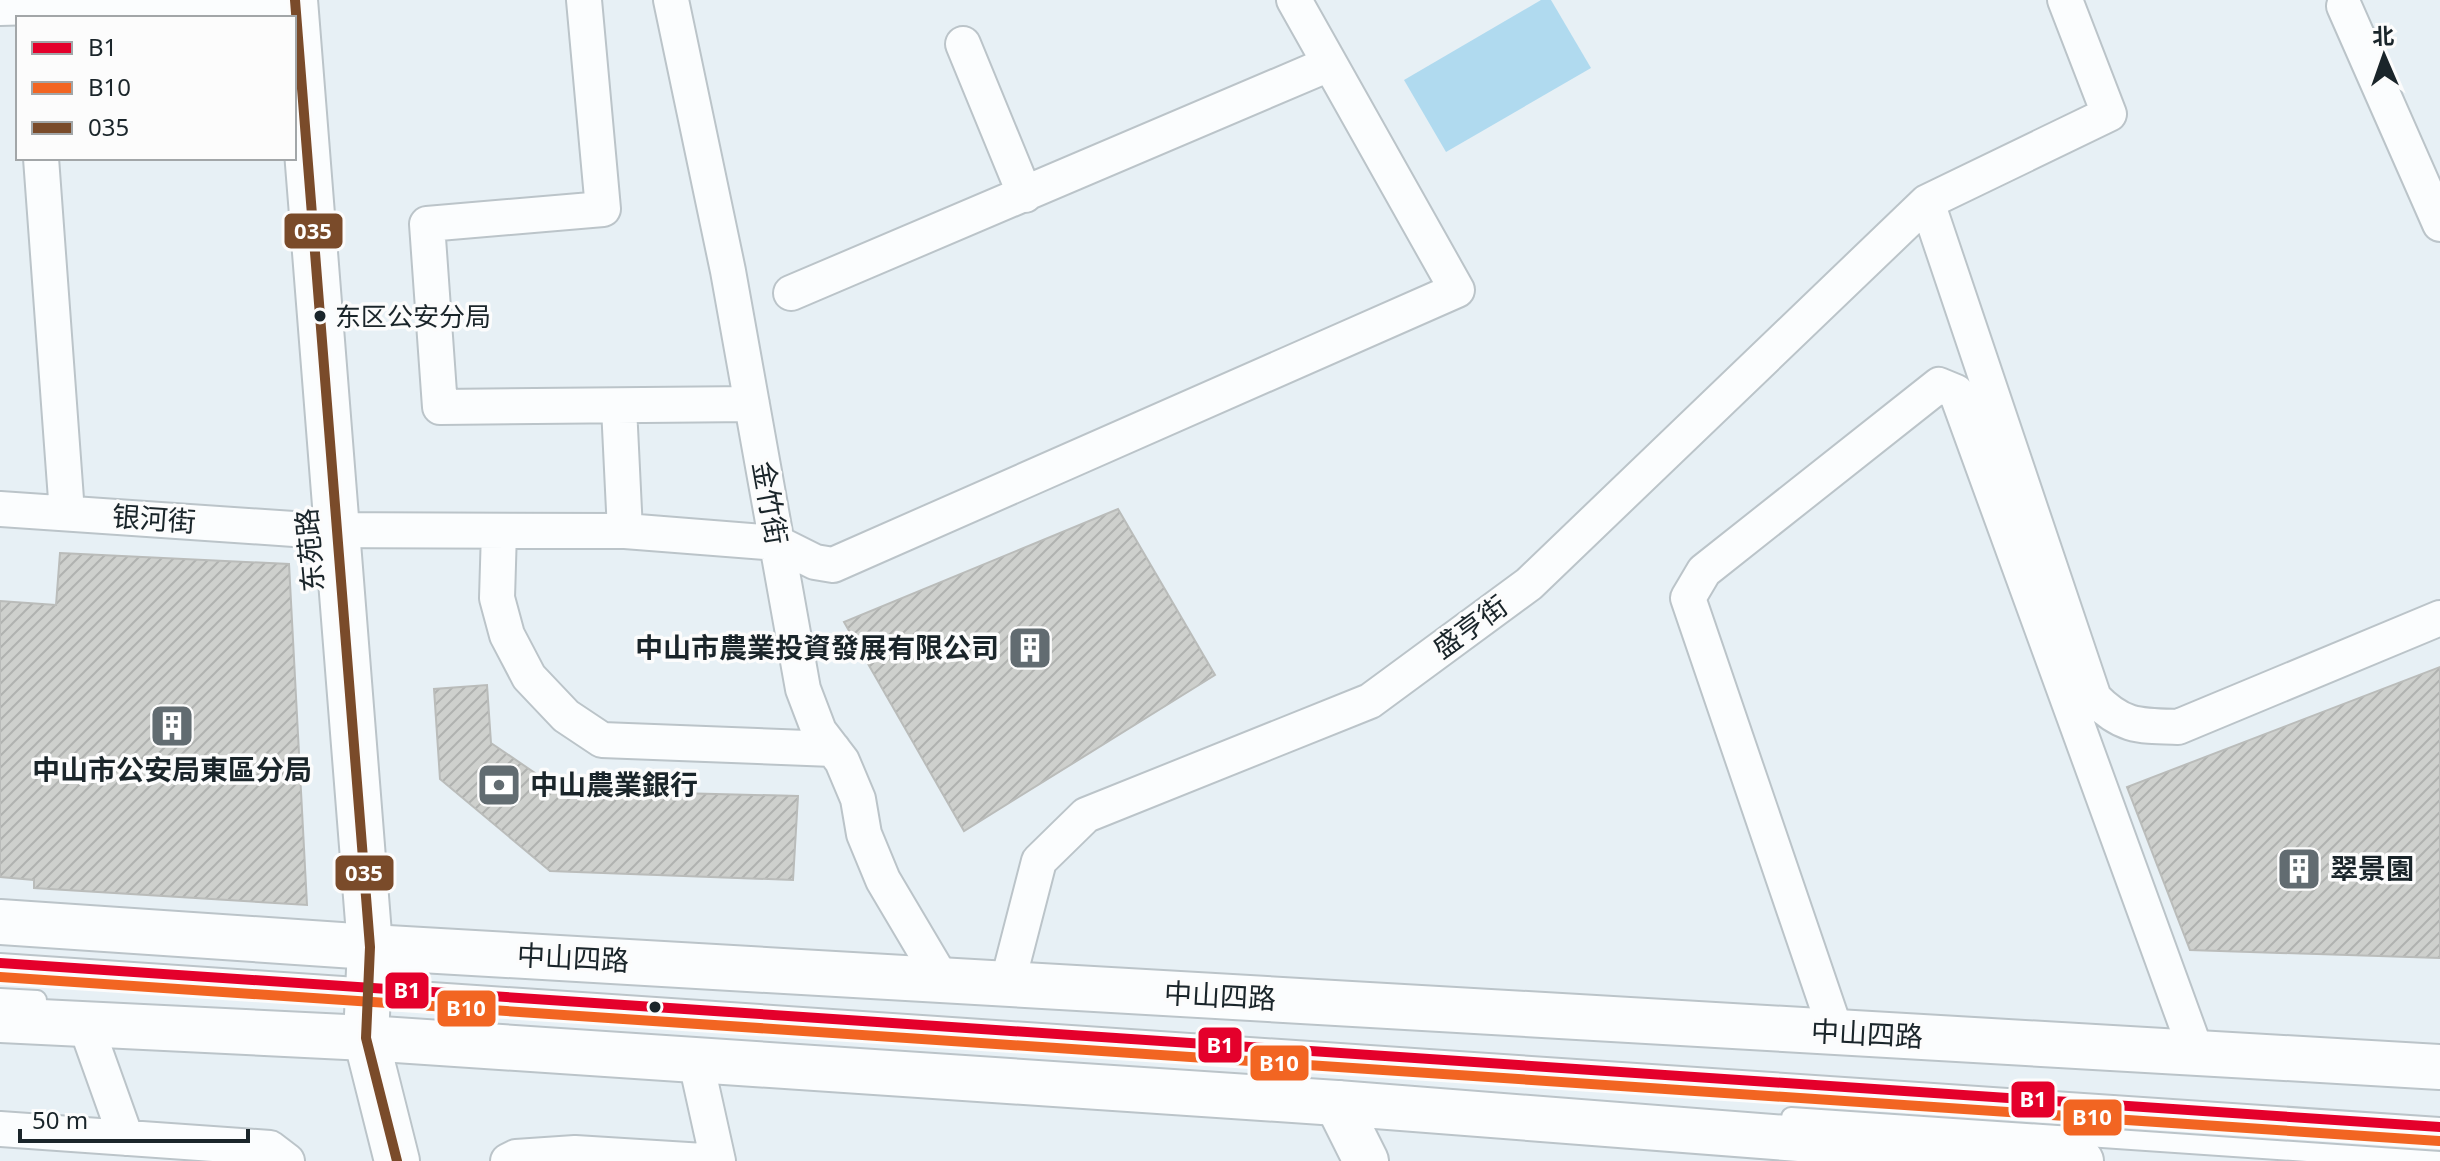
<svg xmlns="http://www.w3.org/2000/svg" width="2440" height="1161" viewBox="0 0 2440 1161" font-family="'Noto Sans','Noto Sans SC',sans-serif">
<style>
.pitch{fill:#b0daef}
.building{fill:url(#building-hatch);stroke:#babcba;stroke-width:2}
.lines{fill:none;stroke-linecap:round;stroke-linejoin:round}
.service-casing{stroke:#bbc4c9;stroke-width:22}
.minor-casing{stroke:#bbc4c9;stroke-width:38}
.tertiary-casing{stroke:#bbc4c9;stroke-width:48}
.secondary-casing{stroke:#bbc4c9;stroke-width:48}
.primary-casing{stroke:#bbc4c9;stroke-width:48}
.service{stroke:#fbfdfe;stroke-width:18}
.minor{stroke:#fbfdfe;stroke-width:34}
.tertiary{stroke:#fbfdfe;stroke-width:44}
.secondary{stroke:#fbfdfe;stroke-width:44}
.primary{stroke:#fbfdfe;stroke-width:44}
.bus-1-casing{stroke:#fcfcfc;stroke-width:16}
.bus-2-casing{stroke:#fcfcfc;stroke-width:16}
.bus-3-casing{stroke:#fcfcfc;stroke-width:16}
.bus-1{stroke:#e4002b;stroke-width:10}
.bus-2{stroke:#f26522;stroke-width:10}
.bus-3{stroke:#7a4b2a;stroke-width:10}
.bus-dot{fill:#1a252a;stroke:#fcfcfc;stroke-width:3}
.labels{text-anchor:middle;stroke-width:7;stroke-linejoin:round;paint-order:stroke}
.bus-label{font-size:26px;fill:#1a252a;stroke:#fcfcfc;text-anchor:start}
.street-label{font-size:28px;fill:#1a252a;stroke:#fcfcfc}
.poi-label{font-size:28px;font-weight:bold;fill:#1a252a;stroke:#fcfcfc;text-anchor:start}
.line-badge{stroke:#fcfcfc;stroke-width:3}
.badge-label{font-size:22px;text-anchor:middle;font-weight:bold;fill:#fff}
</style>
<defs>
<pattern id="building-hatch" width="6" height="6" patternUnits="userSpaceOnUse" patternTransform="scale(2)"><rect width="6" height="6" fill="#ced0cd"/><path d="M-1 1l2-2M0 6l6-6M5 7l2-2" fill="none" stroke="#b0b2b0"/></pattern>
</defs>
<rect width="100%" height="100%" fill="#e7f0f5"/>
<path class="pitch" d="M1541,0H1551L1591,68L1446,152L1404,80Z"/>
<path class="building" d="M1118,509L1215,675L964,831L844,622Z
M60,553L289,564L307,905L34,888V880L0,877V601L56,605Z
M2440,667V958L2190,950L2127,787Z
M487,685L491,743L560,790L798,796L793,880L550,871L440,779L434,689Z"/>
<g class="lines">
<g class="service-casing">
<path id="service" d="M0,963L2440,1127
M0,998L37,1000
M1791,1117L2440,1161"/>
</g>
<g class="minor-casing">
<path id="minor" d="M584,0L603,209L427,224L440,407L752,404
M671,0L728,271L803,689L819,731L842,761L858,799L864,834L883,880L941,978
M2344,6L2440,224
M0,8L278,0
M963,44L1025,195
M41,158L67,513
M1927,202L2094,698C2122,727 2139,726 2178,727L2440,618
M791,293L1329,64
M619,407L625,531
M0,509L308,530L625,531L777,543L815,562L833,565L1457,290L1294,0
M499,531L497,598L507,635L529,677L566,716L602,740L833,749
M1007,985L1039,861L1086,815L1370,701L1529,584L1927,202L2109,114L2065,0
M86,1026L126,1138
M1836,1032L1688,598L1704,571L1939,385L1956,392L2197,1054
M696,1062L718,1161
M0,1129L270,1148L287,1161
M508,1161L516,1157L575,1153L704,1161"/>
</g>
<g class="tertiary-casing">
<path id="tertiary" d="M295,0L370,947L366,1038L397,1161
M1337,1103L1366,1161"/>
</g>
<g class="secondary-casing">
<path id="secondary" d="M0,922L370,947L2440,1067
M0,1020L366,1038L1337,1103"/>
</g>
<g class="primary-casing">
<path id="primary" d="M1337,1103L2081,1161"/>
</g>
<use href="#service" class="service"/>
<use href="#minor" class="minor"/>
<use href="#tertiary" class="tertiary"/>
<use href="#secondary" class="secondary"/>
<use href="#primary" class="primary"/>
<g class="bus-1-casing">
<path id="bus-1" d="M0,963L2440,1127"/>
</g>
<g class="bus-2-casing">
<path id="bus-2" d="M0,977L2439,1141"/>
</g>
<g class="bus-3-casing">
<path id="bus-3" d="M295,0L370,947L366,1038L397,1161"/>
</g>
<use href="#bus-1" class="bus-1"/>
<use href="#bus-2" class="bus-2"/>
<use href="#bus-3" class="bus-3"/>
</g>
<defs>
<g id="building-square" transform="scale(2.3)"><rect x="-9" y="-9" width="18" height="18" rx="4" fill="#626c71" stroke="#fcfcfc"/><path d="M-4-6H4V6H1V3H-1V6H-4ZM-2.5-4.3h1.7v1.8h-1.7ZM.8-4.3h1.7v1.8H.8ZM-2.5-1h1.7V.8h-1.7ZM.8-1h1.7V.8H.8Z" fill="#fff"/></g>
<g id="bank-square" transform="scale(2.3)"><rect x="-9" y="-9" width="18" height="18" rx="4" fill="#626c71" stroke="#fcfcfc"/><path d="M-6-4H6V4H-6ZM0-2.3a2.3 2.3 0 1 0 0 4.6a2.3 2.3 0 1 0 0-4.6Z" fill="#fff"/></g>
</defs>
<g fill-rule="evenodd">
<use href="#building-square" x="1030" y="648"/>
<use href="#building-square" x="172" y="726"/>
<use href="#bank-square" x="499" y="785"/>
<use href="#building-square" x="2299" y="869"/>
</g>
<g class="bus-dot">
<circle cx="320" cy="316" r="7"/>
<circle cx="655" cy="1007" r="7"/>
</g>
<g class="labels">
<g class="bus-label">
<text x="335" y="326">东区公安分局</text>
</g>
<g class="street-label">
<text transform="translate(770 503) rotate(80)" y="10">金竹街</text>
<text transform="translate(154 519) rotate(4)" y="10">银河街</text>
<text transform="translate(310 550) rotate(-95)" y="10">东苑路</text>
<text transform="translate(1470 627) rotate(-36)" y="10">盛亨街</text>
<text transform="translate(573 958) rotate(3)" y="10">中山四路</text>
<text transform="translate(1220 996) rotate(3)" y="10">中山四路</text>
<text transform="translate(1867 1034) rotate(3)" y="10">中山四路</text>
</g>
<g class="poi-label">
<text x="999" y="658" text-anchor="end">中山市農業投資發展有限公司</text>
<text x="172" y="780" text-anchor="middle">中山市公安局東區分局</text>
<text x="530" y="795">中山農業銀行</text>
<text x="2330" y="879">翠景園</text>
</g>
</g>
<g class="line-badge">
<rect x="283" y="212" width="61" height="38" rx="8" fill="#7a4b2a"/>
<rect x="334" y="854" width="61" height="38" rx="8" fill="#7a4b2a"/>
<rect x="384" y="971" width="46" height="39" rx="8" fill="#e4002b"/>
<rect x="436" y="989" width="61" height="39" rx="8" fill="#f26522"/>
<rect x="1197" y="1026" width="46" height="38" rx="8" fill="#e4002b"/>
<rect x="1249" y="1044" width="61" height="38" rx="8" fill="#f26522"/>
<rect x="2010" y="1080" width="46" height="39" rx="8" fill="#e4002b"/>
<rect x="2062" y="1098" width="61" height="39" rx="8" fill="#f26522"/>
</g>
<g class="badge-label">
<text x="313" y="239">035</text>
<text x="364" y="881">035</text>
<text x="407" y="998">B1</text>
<text x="466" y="1016">B10</text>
<text x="1220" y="1053">B1</text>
<text x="1279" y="1071">B10</text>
<text x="2033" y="1107">B1</text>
<text x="2092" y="1125">B10</text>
</g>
<rect x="16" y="16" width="280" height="144" fill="#fcfcfc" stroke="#a2a6a8" stroke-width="2"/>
<rect x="32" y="42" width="40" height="12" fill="#e4002b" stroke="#a2a6a8" stroke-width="2"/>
<text x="88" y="56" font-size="24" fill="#1a252a">B1</text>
<rect x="32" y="82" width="40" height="12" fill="#f26522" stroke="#a2a6a8" stroke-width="2"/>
<text x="88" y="96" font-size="24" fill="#1a252a">B10</text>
<rect x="32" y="122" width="40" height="12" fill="#7a4b2a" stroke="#a2a6a8" stroke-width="2"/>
<text x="88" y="136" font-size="24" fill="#1a252a">035</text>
<g transform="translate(2384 56) rotate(358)" stroke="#fcfcfc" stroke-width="6" paint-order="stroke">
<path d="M0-6L14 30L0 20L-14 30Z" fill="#1a252a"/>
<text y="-12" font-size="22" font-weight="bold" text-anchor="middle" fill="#1a252a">北</text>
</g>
<path d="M20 1129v12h228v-12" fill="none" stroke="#1a252a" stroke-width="4"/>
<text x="32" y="1129" font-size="24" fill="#1a252a" stroke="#fcfcfc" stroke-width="6" paint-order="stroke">50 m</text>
</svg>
